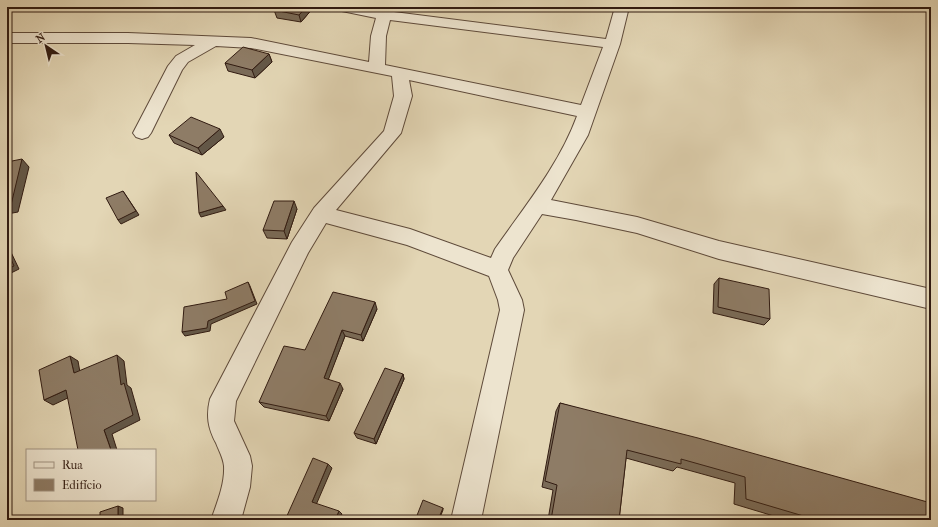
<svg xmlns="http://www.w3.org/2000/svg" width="938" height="527" viewBox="0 0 938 527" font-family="'IM FELL French Canon',serif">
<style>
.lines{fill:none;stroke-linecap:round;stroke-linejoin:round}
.minor-casing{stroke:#5e4a3a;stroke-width:2}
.minor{fill:#ede4cf;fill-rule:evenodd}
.wall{fill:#7a6b58;stroke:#311b11}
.shaded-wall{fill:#635747;stroke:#311b11}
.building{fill:#8e7c66;stroke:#311b11}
</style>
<rect width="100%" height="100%" fill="#e3d6b5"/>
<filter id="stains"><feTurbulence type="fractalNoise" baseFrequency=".005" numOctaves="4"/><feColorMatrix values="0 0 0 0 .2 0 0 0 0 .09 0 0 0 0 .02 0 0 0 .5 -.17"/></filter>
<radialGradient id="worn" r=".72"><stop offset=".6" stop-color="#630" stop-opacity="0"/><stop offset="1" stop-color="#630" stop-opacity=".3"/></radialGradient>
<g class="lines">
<g class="minor-casing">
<path id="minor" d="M335,7H365L381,10L383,7H397L394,12L606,39L615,7H629L620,44L588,135L551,200L637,217L719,241L931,289V309L719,259L637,233L576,220L542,214L513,258L508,270L522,300L524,310L481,520H451L500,310L498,300L489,276L407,245L326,223L308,253L236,401L234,421L250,456L252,466L250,487L241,520H211C217,503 225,484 224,466C223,457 219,451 216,443C208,428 206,416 210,399L292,242L314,208L384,131L394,96L392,76L251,48L216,46L188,62L182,70L151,133L148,137L142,139L136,137L133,133L168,66L176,56L195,45L128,43H7V33H128L251,38L369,62L371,36L376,18L337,10ZM390,20L603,47L581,105L385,65L386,36ZM409,80L577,116C559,165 525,206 495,249L491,258L410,229L336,210L401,133L412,96Z"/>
</g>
<use href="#minor" class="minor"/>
</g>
<path class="wall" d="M277,7H314L301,22L277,18L274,10Z
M269,54L272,62L255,78L228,71L225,63Z
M169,135L224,137L202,155L174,143Z
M297,209L287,239L267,238L263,230Z
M719,278L770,319L764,325L713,313L714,284Z
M377,309L363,341L345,336L328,379L343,389L329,421L264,407L259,402L305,350Z
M403,374L404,379L376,444L357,438L354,433Z
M560,403L931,520H787L734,504L735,483L677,467L673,471L626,458L619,520H548L553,490L542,487L556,411Z"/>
<path class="shaded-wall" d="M306,7H314L301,22L299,15Z
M269,54L272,62L255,78L252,70Z
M220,129L224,137L202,155L198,148Z
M22,159L29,167L18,212L7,214V206Z
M123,191L139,215L121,224L118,220Z
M294,201L297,209L287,239L284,231Z
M223,206L226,210L201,217L199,213Z
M7,246L9,248L19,269L7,275Z
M248,282L250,286L257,304L211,324L210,331L185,336L182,332L208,321Z
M375,302L377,309L363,341L361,335Z
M342,330L345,336L327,383L324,378Z
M117,355L124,361L127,385L131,388L140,420L112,434L117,450H111L104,430Z
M70,356L78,361L81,378L74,373Z
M403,374L404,379L376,444L374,439Z
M340,383L343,389L329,421L326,416Z
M66,390L74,395L53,405L44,400Z
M328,464L332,468L316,505L312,502Z
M118,506L123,508V520H118Z
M443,508V510L439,520H438Z
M339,511L342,514L339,520H335Z"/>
<path class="building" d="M277,7H306L299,15L274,10Z
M243,47L269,54L252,70L225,63Z
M191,117L220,129L198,148L169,135Z
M22,159L11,205L7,206V162Z
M196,172L223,206L199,213Z
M123,191L136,211L118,220L106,198Z
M274,201H294L284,231L263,230Z
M7,250L14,266L7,269Z
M719,278L769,289L770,319L718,307Z
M248,282L255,301L208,321L207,328L182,332L184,307L227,299L225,292Z
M333,292L375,302L361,335L342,330L324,378L340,383L326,416L259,402L284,346L305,350Z
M117,355L121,385L124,383L133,415L104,430L111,450H78L66,390L44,400L39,370L70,356L74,373Z
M385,368L403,374L374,439L354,433Z
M560,403L698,438L931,503V520H817L746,499L745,477L681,459V464L627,450L619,520H551L557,485L545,481Z
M313,458L328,464L312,502L339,511L335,520H291L286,518Z
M423,500L443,508L438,520H420L416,518Z
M118,506V520H100V512Z"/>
<rect width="938" height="527" fill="none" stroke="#e3d6b5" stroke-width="24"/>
<rect x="8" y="8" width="922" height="511" fill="none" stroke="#311b11" stroke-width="2"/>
<rect x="12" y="12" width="914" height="503" fill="none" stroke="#311b11"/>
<rect x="26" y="449" width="130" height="52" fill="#ede4cf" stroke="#a29483"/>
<rect x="34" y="462" width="20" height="6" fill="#ede4cf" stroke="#a29483"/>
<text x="62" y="469" font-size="12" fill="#311b11">Rua</text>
<rect x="34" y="479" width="20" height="12" fill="#8e7c66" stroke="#a29483"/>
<text x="62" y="489" font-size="12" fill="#311b11">Edifício</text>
<g transform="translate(46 46) rotate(325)" stroke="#ede4cf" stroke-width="3" paint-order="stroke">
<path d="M0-3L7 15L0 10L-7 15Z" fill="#311b11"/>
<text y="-6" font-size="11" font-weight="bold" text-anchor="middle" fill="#311b11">N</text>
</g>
<rect width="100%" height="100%" filter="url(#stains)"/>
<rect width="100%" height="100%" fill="url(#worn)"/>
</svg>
